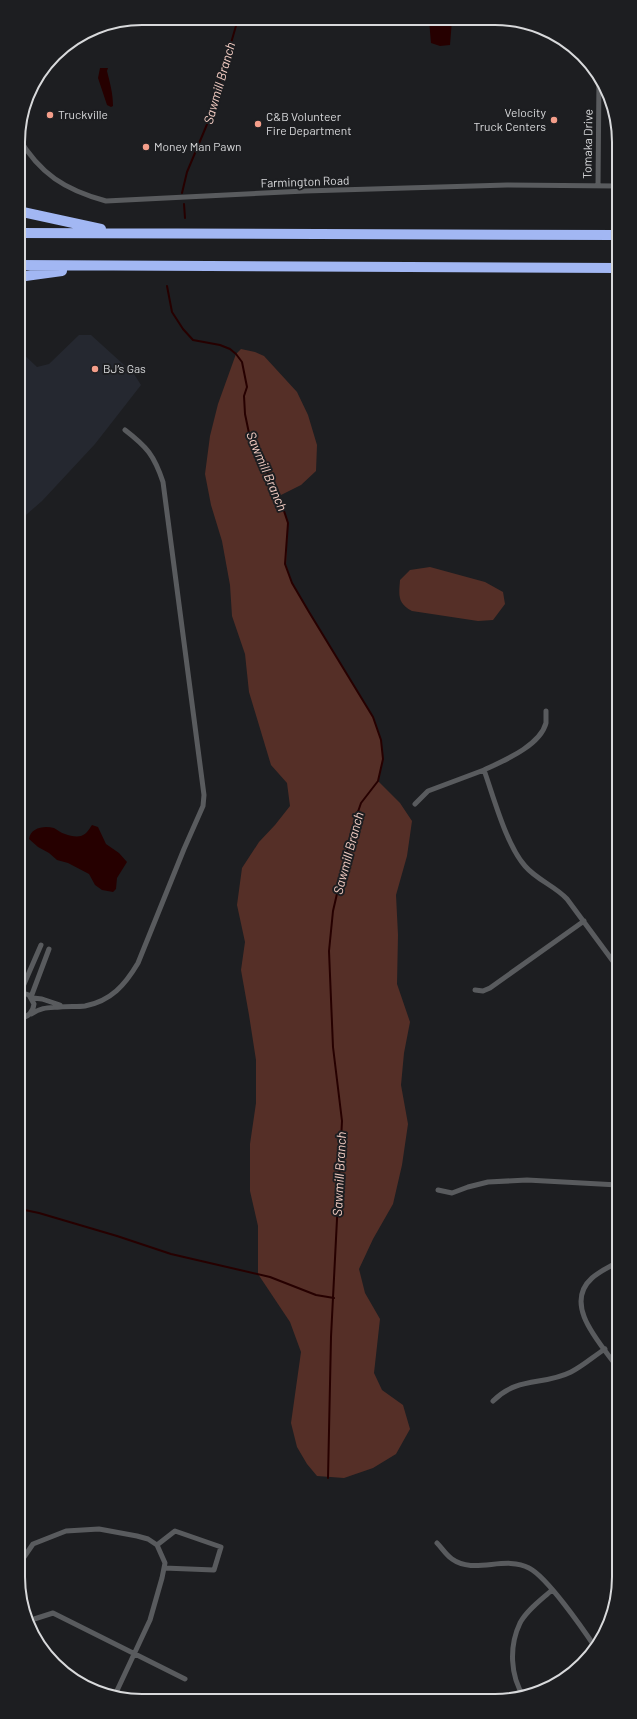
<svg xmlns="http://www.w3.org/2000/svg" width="637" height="1719" viewBox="0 0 637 1719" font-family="Barlow,sans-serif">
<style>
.built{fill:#252830}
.green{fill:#552f27}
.water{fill:#260000}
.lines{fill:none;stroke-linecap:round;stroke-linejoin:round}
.stream{stroke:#260000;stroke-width:2}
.minor{stroke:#595b5e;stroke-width:5}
.motorway{stroke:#a2b7f3;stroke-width:10}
.poi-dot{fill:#f49e8a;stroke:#1d1e21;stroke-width:1.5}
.labels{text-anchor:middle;stroke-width:4;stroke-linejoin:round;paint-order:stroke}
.poi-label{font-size:12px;fill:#d8d9db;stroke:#1d1e21;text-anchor:start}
.street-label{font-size:12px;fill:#d8d9db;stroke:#1d1e21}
.water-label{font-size:13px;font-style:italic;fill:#f6cfc5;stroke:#1d1e21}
.rim{fill:none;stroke:#d8d9db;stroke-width:2}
</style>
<rect width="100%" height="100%" fill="#1d1e21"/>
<path class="built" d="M79,335H91L134,374L141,385L95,444L42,501L19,521V350L37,367L49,364Z"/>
<path class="green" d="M241,349L255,352L264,356L297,392L308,415L317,445L316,471L301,485L279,496L288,523L286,565L292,583L309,612L373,717L381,740L383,759L378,781L400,803L412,821L407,856L396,895L398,935L397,984L410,1022L404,1053L401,1085L408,1124L402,1165L393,1204L373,1239L359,1269L365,1293L380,1319L374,1373L382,1390L403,1405L410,1429L396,1454L373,1468L344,1478L317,1476L307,1464L297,1447L291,1423L301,1352L290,1322L258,1274V1226L250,1191V1144L256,1103V1060L249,1015L241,970L245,942L237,905L242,868L259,842L275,825L290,806L287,783L271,765L249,692L245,654L232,616L230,585L222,541L211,505L205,474L210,436L218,404L236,354Z
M430,567L485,582L503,592L505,604L493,620L478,621L412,611C397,603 399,595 400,580L410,570Z"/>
<path class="water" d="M429,20H452L450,45L440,46L431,43Z
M100,68H108L107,71C110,83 113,93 113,106L111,107L107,105L98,78Z
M92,825L98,827L106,844L119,853L127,862L117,878L116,889L113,892L102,890L95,885L89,874L68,863L57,860L49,853L38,847L29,839C30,828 44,825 54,828C58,830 61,833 65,834C70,836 76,837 81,836C87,834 89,829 92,825Z"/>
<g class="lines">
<path class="stream" d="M182,193L187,172L208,122L238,19
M184,204L185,218
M167,286L172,312L183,329L193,340L220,345L230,349L236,354L242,362L247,387L244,396L245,414L250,438L279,496L288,523L285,564L292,583L309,612L373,717L381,740L383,759L378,781L361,803L352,829L333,911L329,951L333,1047L342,1121L331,1337L328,1478
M20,1209L39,1213L117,1236L171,1254L270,1277L316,1295L334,1298"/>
<path class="minor" d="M18,137C40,174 65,190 106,201L305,191L507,185L617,186
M598,186L599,78
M546,711C546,715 546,719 546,723C540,746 503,761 484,770C494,798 506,844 525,866C537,880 555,886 567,899L618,968
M415,804L428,791L484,770
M475,990L483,991L490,988L584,921
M21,991L41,945
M20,992L29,995L34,1004C33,1012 29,1017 20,1018
M31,997L49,949
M33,998L42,999L60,1005
M31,1014C43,1007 47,1008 60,1007C68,1006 77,1007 85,1006C111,1001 125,985 138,963L184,849L203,806L204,795L163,482C154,455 147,447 125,430
M438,1190L452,1193L468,1187L488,1182L527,1180L618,1185
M618,1262C609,1267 600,1271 592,1278C562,1305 601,1344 618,1368
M493,1401C518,1376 543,1386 571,1372C583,1366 594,1356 605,1349
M437,1543C442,1548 446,1555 452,1559C474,1575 505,1555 529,1568C547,1577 583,1629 595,1647
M157,1545L175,1531L221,1547L214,1570L164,1568
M20,1563L33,1544L66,1531L99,1529L137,1536L148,1539L157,1545L165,1563L162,1578L150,1620L114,1697
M28,1621L53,1613L185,1679
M524,1697C510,1676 509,1646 520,1623C527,1610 541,1600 552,1590"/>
<path class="motorway" d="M18,211L101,229
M18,233L617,235
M18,265L617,268
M18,277L62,271"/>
</g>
<g class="poi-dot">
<circle cx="50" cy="115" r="4"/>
<circle cx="554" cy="120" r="4"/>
<circle cx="258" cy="124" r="4"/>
<circle cx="146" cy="147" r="4"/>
<circle cx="95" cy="369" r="4"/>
</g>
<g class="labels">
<g class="poi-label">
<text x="546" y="117" text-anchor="end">Velocity<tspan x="546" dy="14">Truck Centers</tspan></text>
<text x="58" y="119">Truckville</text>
<text x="266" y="121">C&amp;B Volunteer<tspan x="266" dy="14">Fire Department</tspan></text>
<text x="154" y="151">Money Man Pawn</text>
<text x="103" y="373">BJ’s Gas</text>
</g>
<g class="street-label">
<text transform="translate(588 144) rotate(-89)" y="4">Tomaka Drive</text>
<text transform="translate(305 182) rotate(-2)" y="4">Farmington Road</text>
</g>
<g class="water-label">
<text transform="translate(219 83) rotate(-74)" y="5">Sawmill Branch</text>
<text transform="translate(267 471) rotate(67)" y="5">Sawmill Branch</text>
<text transform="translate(348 853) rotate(-75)" y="5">Sawmill Branch</text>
<text transform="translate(339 1174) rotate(-87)" y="5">Sawmill Branch</text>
</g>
</g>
<path d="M0 0H637V1719H0ZM142 25H495A117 117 0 0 1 612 142V1577A117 117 0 0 1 495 1694H142A117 117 0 0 1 25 1577V142A117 117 0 0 1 142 25Z" fill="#1d1e21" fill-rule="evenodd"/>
<path class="rim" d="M142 25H495A117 117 0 0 1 612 142V1577A117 117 0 0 1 495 1694H142A117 117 0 0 1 25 1577V142A117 117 0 0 1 142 25Z"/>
</svg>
